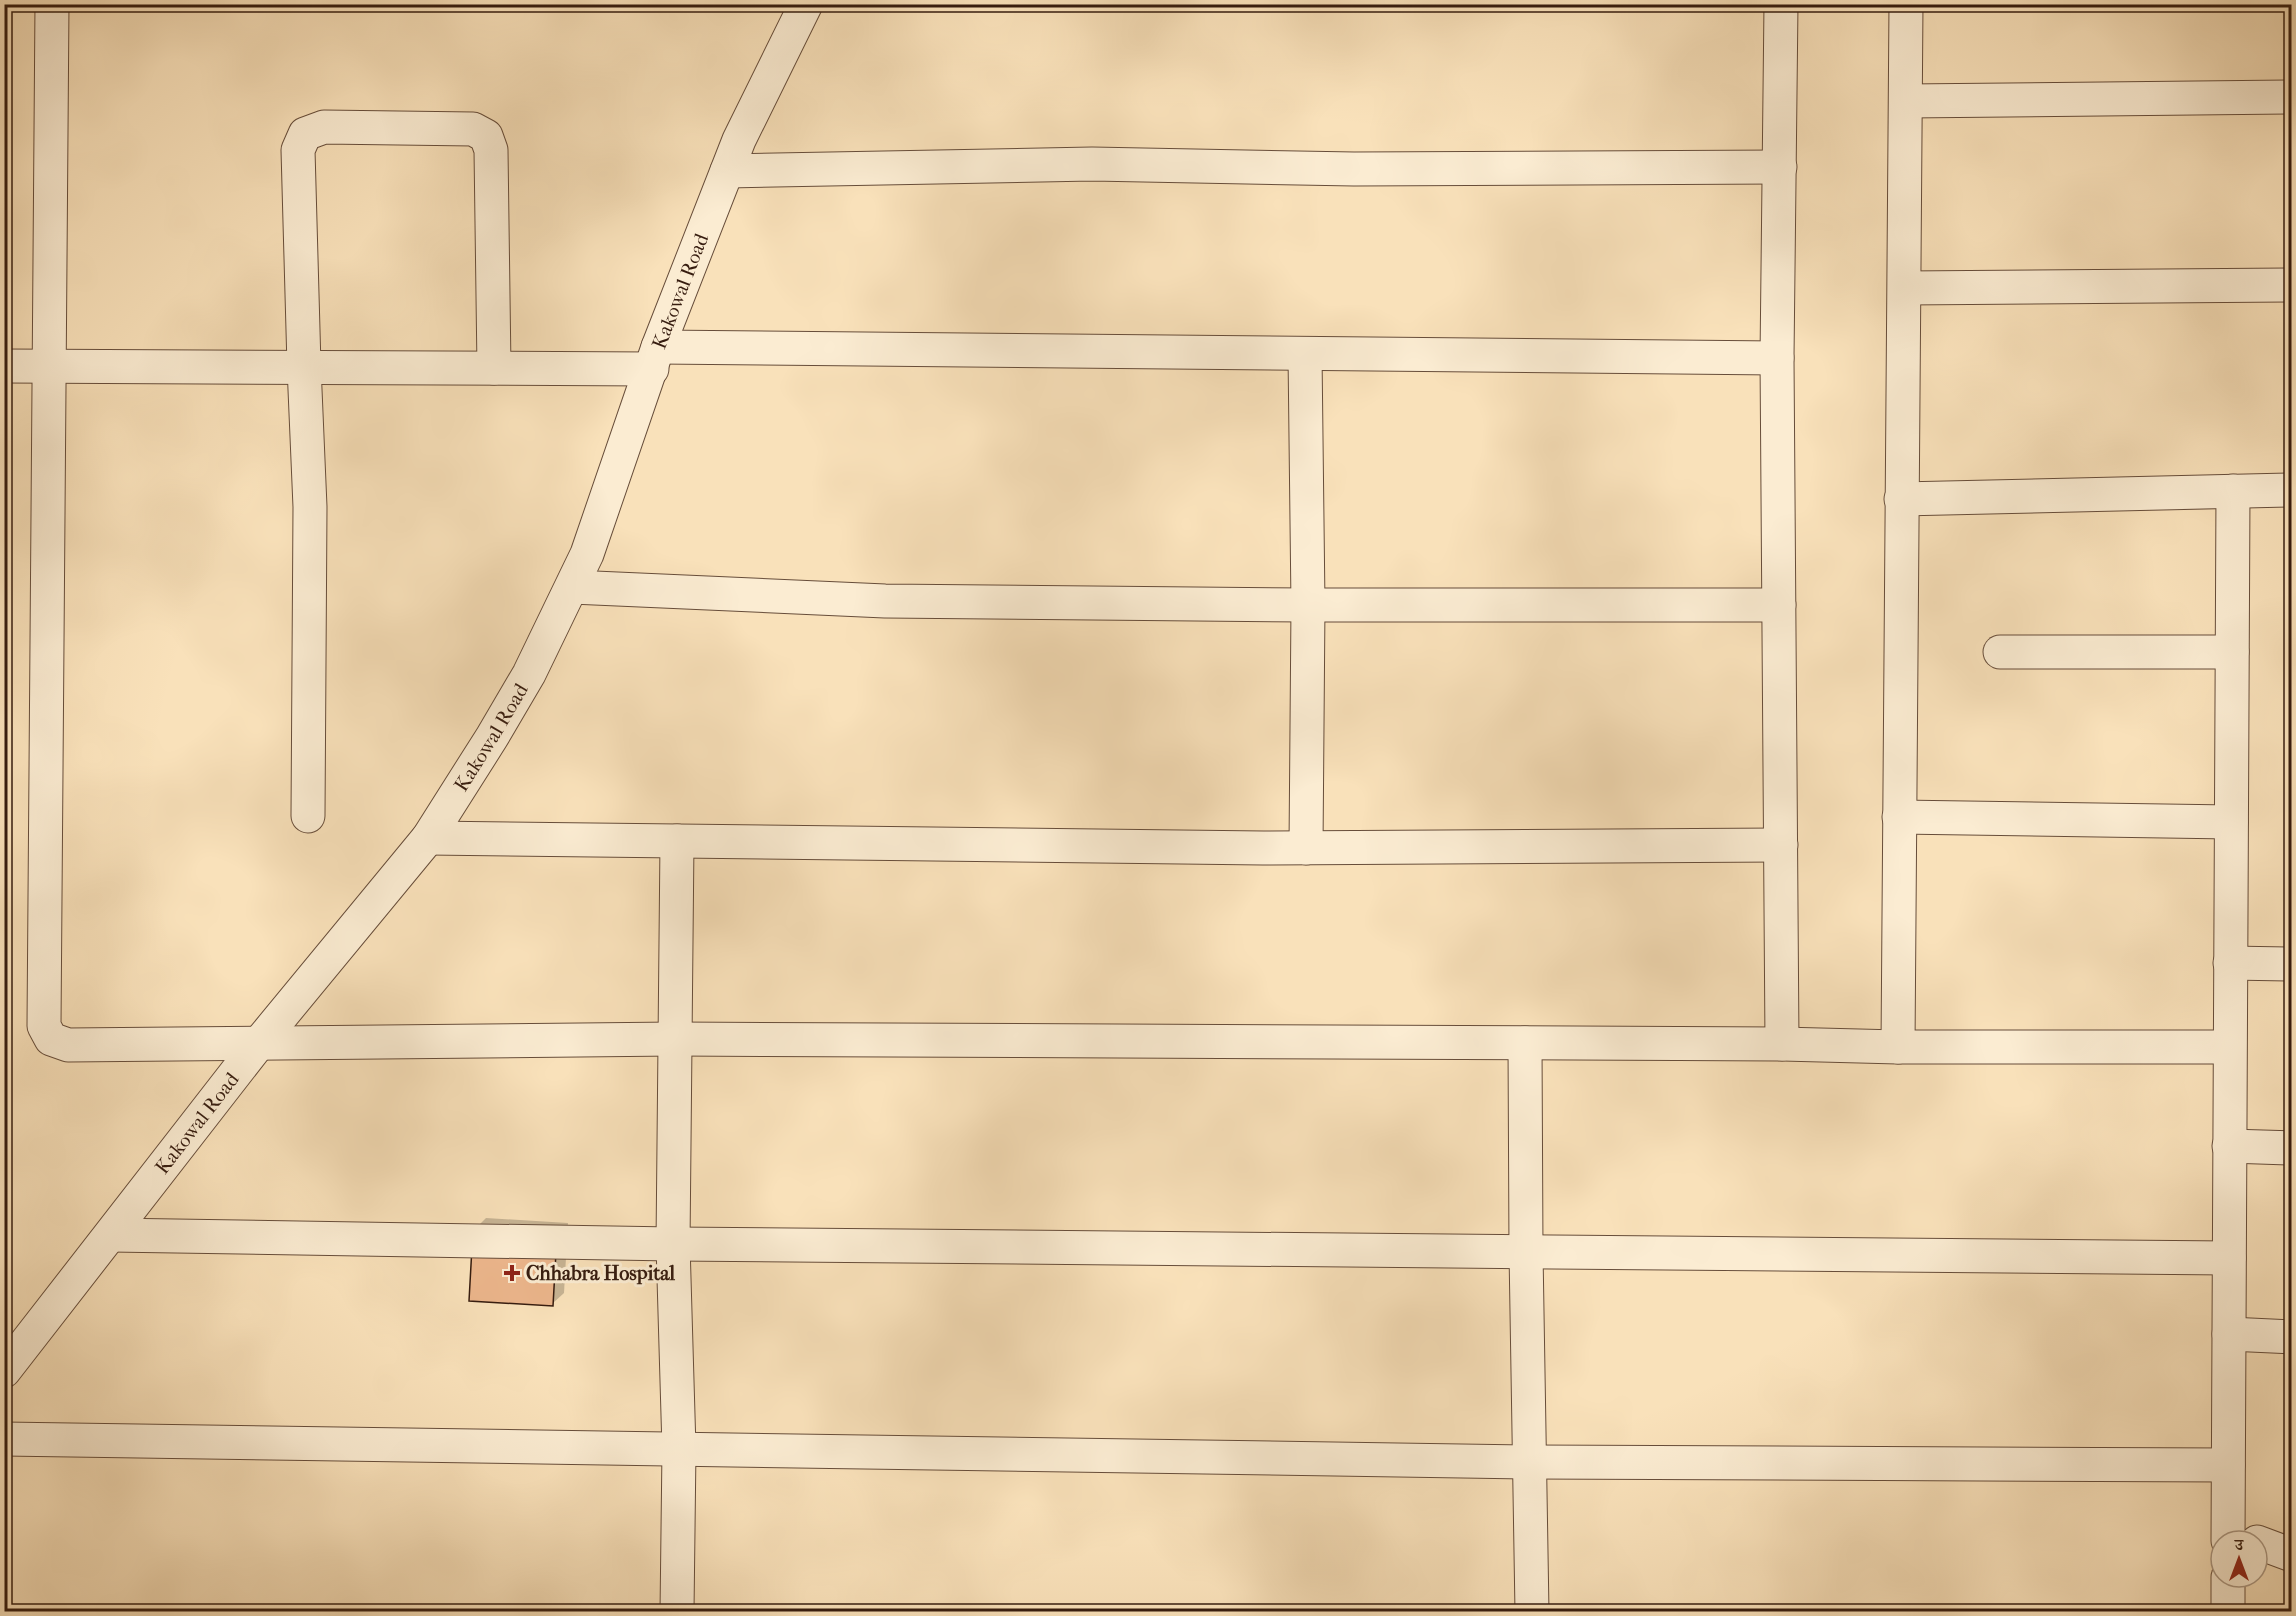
<svg xmlns="http://www.w3.org/2000/svg" width="2296" height="1616" viewBox="0 0 2296 1616" font-family="'IM FELL French Canon','Noto Serif Devanagari',serif">
<style>
.shadow{fill:#0003}
.building{fill:#ebb58b;stroke:#361c0f;stroke-width:1.5}
.lines{fill:none;stroke-linecap:round;stroke-linejoin:round}
.minor-casing{stroke:#674d3a;stroke-width:35}
.minor{stroke:#fbecd2;stroke-width:33}
.poi-dot{fill:#8f2418;stroke:#fbecd2;stroke-width:2}
.labels{text-anchor:middle;stroke-width:6;stroke-linejoin:round;paint-order:stroke}
.street-label{font-size:20px;fill:#361c0f;stroke:#fbecd2}
.poi-label{font-size:20px;font-weight:bold;fill:#361c0f;stroke:#fbecd2;text-anchor:start}
</style>
<rect width="100%" height="100%" fill="#f9e1ba"/>
<filter id="stains"><feTurbulence type="fractalNoise" baseFrequency=".00333" numOctaves="4"/><feColorMatrix values="0 0 0 0 .2 0 0 0 0 .09 0 0 0 0 .02 0 0 0 .5 -.17"/></filter>
<radialGradient id="worn" r=".72"><stop offset=".6" stop-color="#630" stop-opacity="0"/><stop offset="1" stop-color="#630" stop-opacity=".3"/></radialGradient>
<path class="shadow" d="M486,1218L568,1223L564,1293L552,1304L474,1230Z"/>
<path class="building" d="M473,1229L557,1234L553,1306L469,1301Z"/>
<g class="lines">
<g class="minor-casing">
<g id="minor">
<path d="M52,4L44,1026L51,1039L68,1045L675,1039L1782,1044L1898,1047H2229"/>
<path d="M1781,4L1777,358L1782,1044"/>
<path d="M1907,101L2292,97"/>
<path d="M727,171L1092,164L1354,169L1780,167"/>
<path d="M1905,288L2292,285"/>
<path d="M658,347L1777,358"/>
<path d="M1305,354L1308,605L1306,848"/>
<path d="M4,366L652,369"/>
<path d="M1901,499L2292,490"/>
<path d="M572,587L885,601L1308,605H1779"/>
<path d="M2000,652H2232"/>
<path d="M308,816L310,507L304,366L298,150L305,134L324,127L473,129L486,136L491,150L494,368"/>
<path d="M1899,817L2231,822"/>
<path d="M428,838L1263,848L1781,845"/>
<path d="M2230,963L2292,964"/>
<path d="M1525,1043L1526,1252L1532,1612"/>
<path d="M1898,1047L1906,4"/>
<path d="M2229,1146L2292,1148"/>
<path d="M111,1235L673,1244L2229,1258"/>
<path d="M2229,1334L2292,1337"/>
<path id="s1" d="M4,1371L259,1043L428,838L492,737L529,674L587,554L658,347L739,140L806,4"/>
<path d="M4,1439L1531,1462L2228,1465"/>
<path d="M2228,1541L2233,491"/>
<path d="M2257,1542L2292,1555"/>
<path d="M677,1612L679,1449L673,1244L677,841"/>
<path d="M2228,1612V1577"/>
</g>
</g>
<use href="#minor" class="minor"/>
</g>
<path class="poi-dot" d="M509 1264h6v6h6v6h-6v6h-6v-6h-6v-6h6z"/>
<g class="labels">
<g class="street-label">
<text dy="7" stroke="none"><textPath href="#s1" startOffset="1286">Kakowal Road</textPath></text>
<text dy="7" stroke="none"><textPath href="#s1" startOffset="800">Kakowal Road</textPath></text>
<text dy="7" stroke="none"><textPath href="#s1" startOffset="314">Kakowal Road</textPath></text>
</g>
<g class="poi-label">
<text x="526" y="1280">Chhabra Hospital</text>
</g>
</g>
<rect width="2296" height="1616" fill="none" stroke="#f9e1ba" stroke-width="24"/>
<rect x="6" y="6" width="2284" height="1604" fill="none" stroke="#361c0f" stroke-width="3"/>
<rect x="12" y="12" width="2272" height="1592" fill="none" stroke="#361c0f" stroke-width="1.5"/>
<g transform="translate(2239 1559)"><circle r="28" fill="#fbecd2" stroke="#ac9984" stroke-width="1.5"/>
<path d="M0-4.5L10 22L0 15L-10 22Z" fill="#8f2418"/>
<text y="-9" font-size="16" font-weight="bold" text-anchor="middle" fill="#361c0f">उ</text>
</g>
<rect width="100%" height="100%" filter="url(#stains)"/>
<rect width="100%" height="100%" fill="url(#worn)"/>
</svg>
